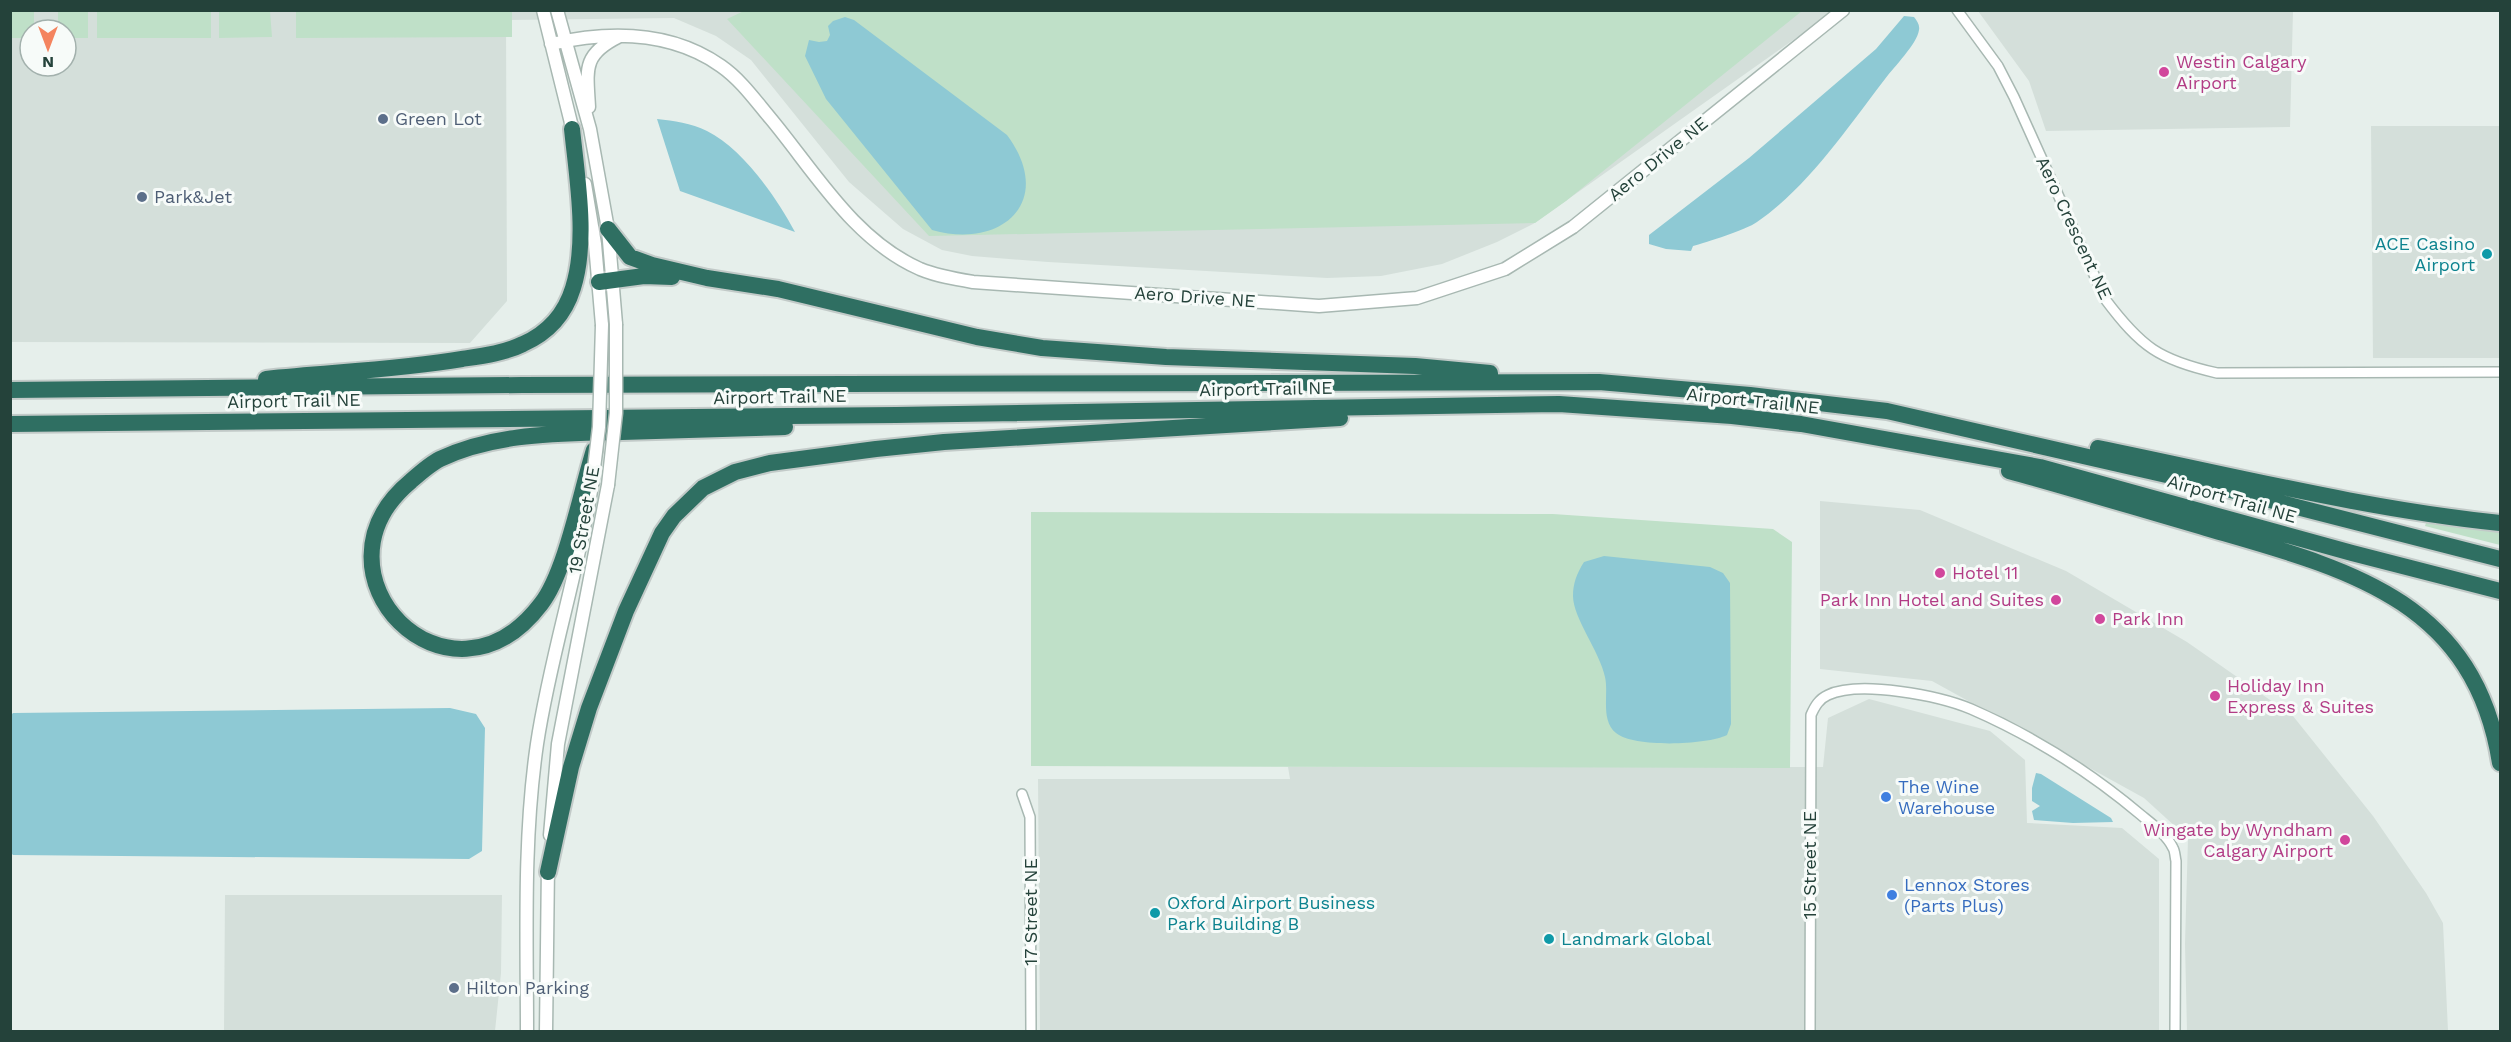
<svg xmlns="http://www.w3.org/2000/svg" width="2511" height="1042" viewBox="0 0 2511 1042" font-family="'Work Sans',sans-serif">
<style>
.built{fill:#d4dfda;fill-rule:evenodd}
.green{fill:#bfe0c8}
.water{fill:#8ec9d4}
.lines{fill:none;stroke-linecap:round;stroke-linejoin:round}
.minor-casing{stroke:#a8b8b2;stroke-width:12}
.tertiary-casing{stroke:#a8b8b2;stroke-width:15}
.motorway-casing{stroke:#c2cac8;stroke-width:20}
.minor{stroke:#fff;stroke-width:9}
.tertiary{stroke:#fff;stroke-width:12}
.motorway{stroke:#2f6f62;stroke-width:16}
.tertiary-bridge-casing{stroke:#a8b8b2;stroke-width:15;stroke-linecap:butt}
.tertiary-bridge{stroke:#fff;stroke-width:12}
.hotel-dot{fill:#d1479c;stroke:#f7fbf9;stroke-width:2}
.service-dot{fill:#5c6f8a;stroke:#f7fbf9;stroke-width:2}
.culture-dot{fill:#0f9aa8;stroke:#f7fbf9;stroke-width:2}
.shop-dot{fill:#3f7fe0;stroke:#f7fbf9;stroke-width:2}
.labels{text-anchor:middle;stroke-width:6;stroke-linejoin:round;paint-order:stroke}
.hotel-label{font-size:18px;fill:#b23c85;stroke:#f7fbf9;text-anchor:start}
.service-label{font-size:18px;fill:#4e5e75;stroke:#f7fbf9;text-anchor:start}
.street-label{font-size:18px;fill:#24423a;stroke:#f7fbf9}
.culture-label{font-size:18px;fill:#0d838f;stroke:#f7fbf9;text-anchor:start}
.shop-label{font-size:18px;fill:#366cbe;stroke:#f7fbf9;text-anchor:start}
</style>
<rect width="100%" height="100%" fill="#e6efeb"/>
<path class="built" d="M11,11H1834L1533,224L1497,242L1442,264L1381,276L1327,278L1048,262L972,256L942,250L903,229L849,182L751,60L716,36L674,18L506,20L507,301L470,343L11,342ZM30,30H66V66H30Z
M1978,11H2293L2290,127L2046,131L2029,81Z
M2371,126H2500V358H2373Z
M1820,501L1920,510L2066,571L2187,642L2293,716L2373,816L2426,893L2443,923L2448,1031H2187L2185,944L2188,838L2144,798L1932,681L1820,669Z
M1869,699L1990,731L2025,760L2027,823L2122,828L2159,859V1031H1040L1038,779H1290L1288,767H1823L1828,718Z
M225,895H502L501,973L495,1031H224Z"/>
<path class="green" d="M746,10L1802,11L1566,201L1535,223L929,236L727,19Z
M11,11H34V30H30V38H11Z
M58,11H88V38H66V30H58Z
M97,11H211V38H97Z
M219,11H270L272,37L219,38Z
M296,11H512V37L296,38Z
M1031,512L1553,514L1773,529L1792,542L1790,768L1031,766Z
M2427,520L2500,528V545L2425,526Z"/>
<path class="water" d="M1904,16L1914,17C1917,21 1920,25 1919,30C1917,44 1894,67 1885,79C1848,127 1808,187 1757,222C1746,230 1707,242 1693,246L1691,251L1666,249L1649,244V235L1749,158L1876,49Z
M845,17L854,20L1007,135C1056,201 1002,250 932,230L826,99L805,56L809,40L819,42L827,41L830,35L828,26L833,21Z
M657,119C674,121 691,123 707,131C742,148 777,198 795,232L680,191Z
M1604,556L1710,567L1723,573L1730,583L1731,724L1727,735C1707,745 1634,748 1616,733C1600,720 1609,694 1605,677C1600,652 1573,618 1573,596C1573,583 1577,573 1584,562Z
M450,708L476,714L485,728L482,851L469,859L13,855L11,853L10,716L13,713Z
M2036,773L2041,774L2111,818L2113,822L2073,823L2034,820L2032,811L2040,806L2032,801V788Z"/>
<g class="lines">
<g class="minor-casing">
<path id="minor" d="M1957,10L1998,66L2014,97L2105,299C2141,347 2159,360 2217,373L2500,372
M1022,794L1030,817L1031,1032
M1810,1032L1811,715C1815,706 1819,699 1828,695C1860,680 1940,696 1971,709C2033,736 2090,772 2141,815C2152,824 2167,835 2173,848C2175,851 2175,857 2176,861L2175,1032"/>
</g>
<g class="tertiary-casing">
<path id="tertiary" d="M543,10L574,135
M557,10L590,129L608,229L616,324
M551,44C608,31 671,31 721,66C741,80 755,100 771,119C815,172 854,240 920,269C937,276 955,279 973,282L1319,306L1417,298L1505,269L1573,227L1843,10
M589,107C587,70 582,55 618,37
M585,184L595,244L602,325
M550,835L558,744L608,485
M527,1032C527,936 523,840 537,744C550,657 578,573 592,485
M546,1032L548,865"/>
</g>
<g class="motorway-casing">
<path id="motorway" d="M608,229L630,257L652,265L707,278L778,289L977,337L1042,348L1166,357L1415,366L1490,373
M599,282L644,276L672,277
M266,379C332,372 397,370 462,359C482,356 505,353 523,344C548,333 565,314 573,288C588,241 577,178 572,129
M10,390L522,385L1599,382L1750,395L1887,411L2219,487L2500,559
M10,424L896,415L1559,404L1732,416L1801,424L2040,467L2352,553L2500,591
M2098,448C2231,475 2365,509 2500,523
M594,450C581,491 566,572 541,604C449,725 300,573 411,481C420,473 430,464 440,459C497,432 561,434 622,432C677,430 731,429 785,427
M2009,471C2075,489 2140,509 2206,528C2344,568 2474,598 2500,763
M548,872L571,767L589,708L626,611L662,533L674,516L703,488L735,472L770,463L876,449L944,442L1340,418"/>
</g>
<use href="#minor" class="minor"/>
<use href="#tertiary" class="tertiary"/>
<use href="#motorway" class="motorway"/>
<g class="tertiary-bridge-casing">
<path id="tertiary-bridge" d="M592,485L599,427L602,325
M608,485L616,413V324"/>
</g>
<use href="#tertiary-bridge" class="tertiary-bridge"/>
</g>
<g class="hotel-dot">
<circle cx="2164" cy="72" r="6"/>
<circle cx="1940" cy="573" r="6"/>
<circle cx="2056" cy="600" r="6"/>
<circle cx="2100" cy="619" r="6"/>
<circle cx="2215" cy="696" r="6"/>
<circle cx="2345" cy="840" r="6"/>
</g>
<g class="service-dot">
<circle cx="383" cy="119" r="6"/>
<circle cx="142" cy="197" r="6"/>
<circle cx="454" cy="988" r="6"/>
</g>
<g class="culture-dot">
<circle cx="2487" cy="254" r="6"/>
<circle cx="1155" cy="913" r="6"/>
<circle cx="1549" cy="939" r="6"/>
</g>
<g class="shop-dot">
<circle cx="1886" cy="797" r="6"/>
<circle cx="1892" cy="895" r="6"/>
</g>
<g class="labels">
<g class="hotel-label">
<text x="2176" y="68">Westin Calgary<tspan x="2176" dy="21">Airport</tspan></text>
<text x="1952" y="579">Hotel 11</text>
<text x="2044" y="606" text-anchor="end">Park Inn Hotel and Suites</text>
<text x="2112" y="625">Park Inn</text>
<text x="2227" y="692">Holiday Inn<tspan x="2227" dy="21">Express &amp; Suites</tspan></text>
<text x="2333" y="836" text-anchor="end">Wingate by Wyndham<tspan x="2333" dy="21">Calgary Airport</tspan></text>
</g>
<g class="service-label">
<text x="395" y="125">Green Lot</text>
<text x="154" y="203">Park&amp;Jet</text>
<text x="466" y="994">Hilton Parking</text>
</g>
<g class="street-label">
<text transform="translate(1658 159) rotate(-39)" y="6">Aero Drive NE</text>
<text transform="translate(2074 228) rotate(65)" y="6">Aero Crescent NE</text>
<text transform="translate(1195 297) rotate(4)" y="6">Aero Drive NE</text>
<text transform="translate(1266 389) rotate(-1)" y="6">Airport Trail NE</text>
<text transform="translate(780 397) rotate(-1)" y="6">Airport Trail NE</text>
<text transform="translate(294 401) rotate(-1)" y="6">Airport Trail NE</text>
<text transform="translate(1753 401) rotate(6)" y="6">Airport Trail NE</text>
<text transform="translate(2232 499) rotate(16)" y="6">Airport Trail NE</text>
<text transform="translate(584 520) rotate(-80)" y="6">19 Street NE</text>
<text transform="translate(1810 865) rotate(-90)" y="6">15 Street NE</text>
<text transform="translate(1031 912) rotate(-90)" y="6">17 Street NE</text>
</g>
<g class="culture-label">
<text x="2475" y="250" text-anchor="end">ACE Casino<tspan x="2475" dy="21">Airport</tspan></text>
<text x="1167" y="909">Oxford Airport Business<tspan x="1167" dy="21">Park Building B</tspan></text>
<text x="1561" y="945">Landmark Global</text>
</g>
<g class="shop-label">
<text x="1898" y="793">The Wine<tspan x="1898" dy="21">Warehouse</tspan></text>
<text x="1904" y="891">Lennox Stores<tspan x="1904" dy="21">(Parts Plus)</tspan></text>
</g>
</g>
<rect width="2511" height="1042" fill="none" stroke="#24423a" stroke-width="24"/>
<g transform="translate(48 48) rotate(180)"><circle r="28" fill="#f7fbf9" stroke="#a3b1ad" stroke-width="1.5"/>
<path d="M0-4.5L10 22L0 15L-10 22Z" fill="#f4845f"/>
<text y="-9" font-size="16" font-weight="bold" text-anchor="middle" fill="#24423a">N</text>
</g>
</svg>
